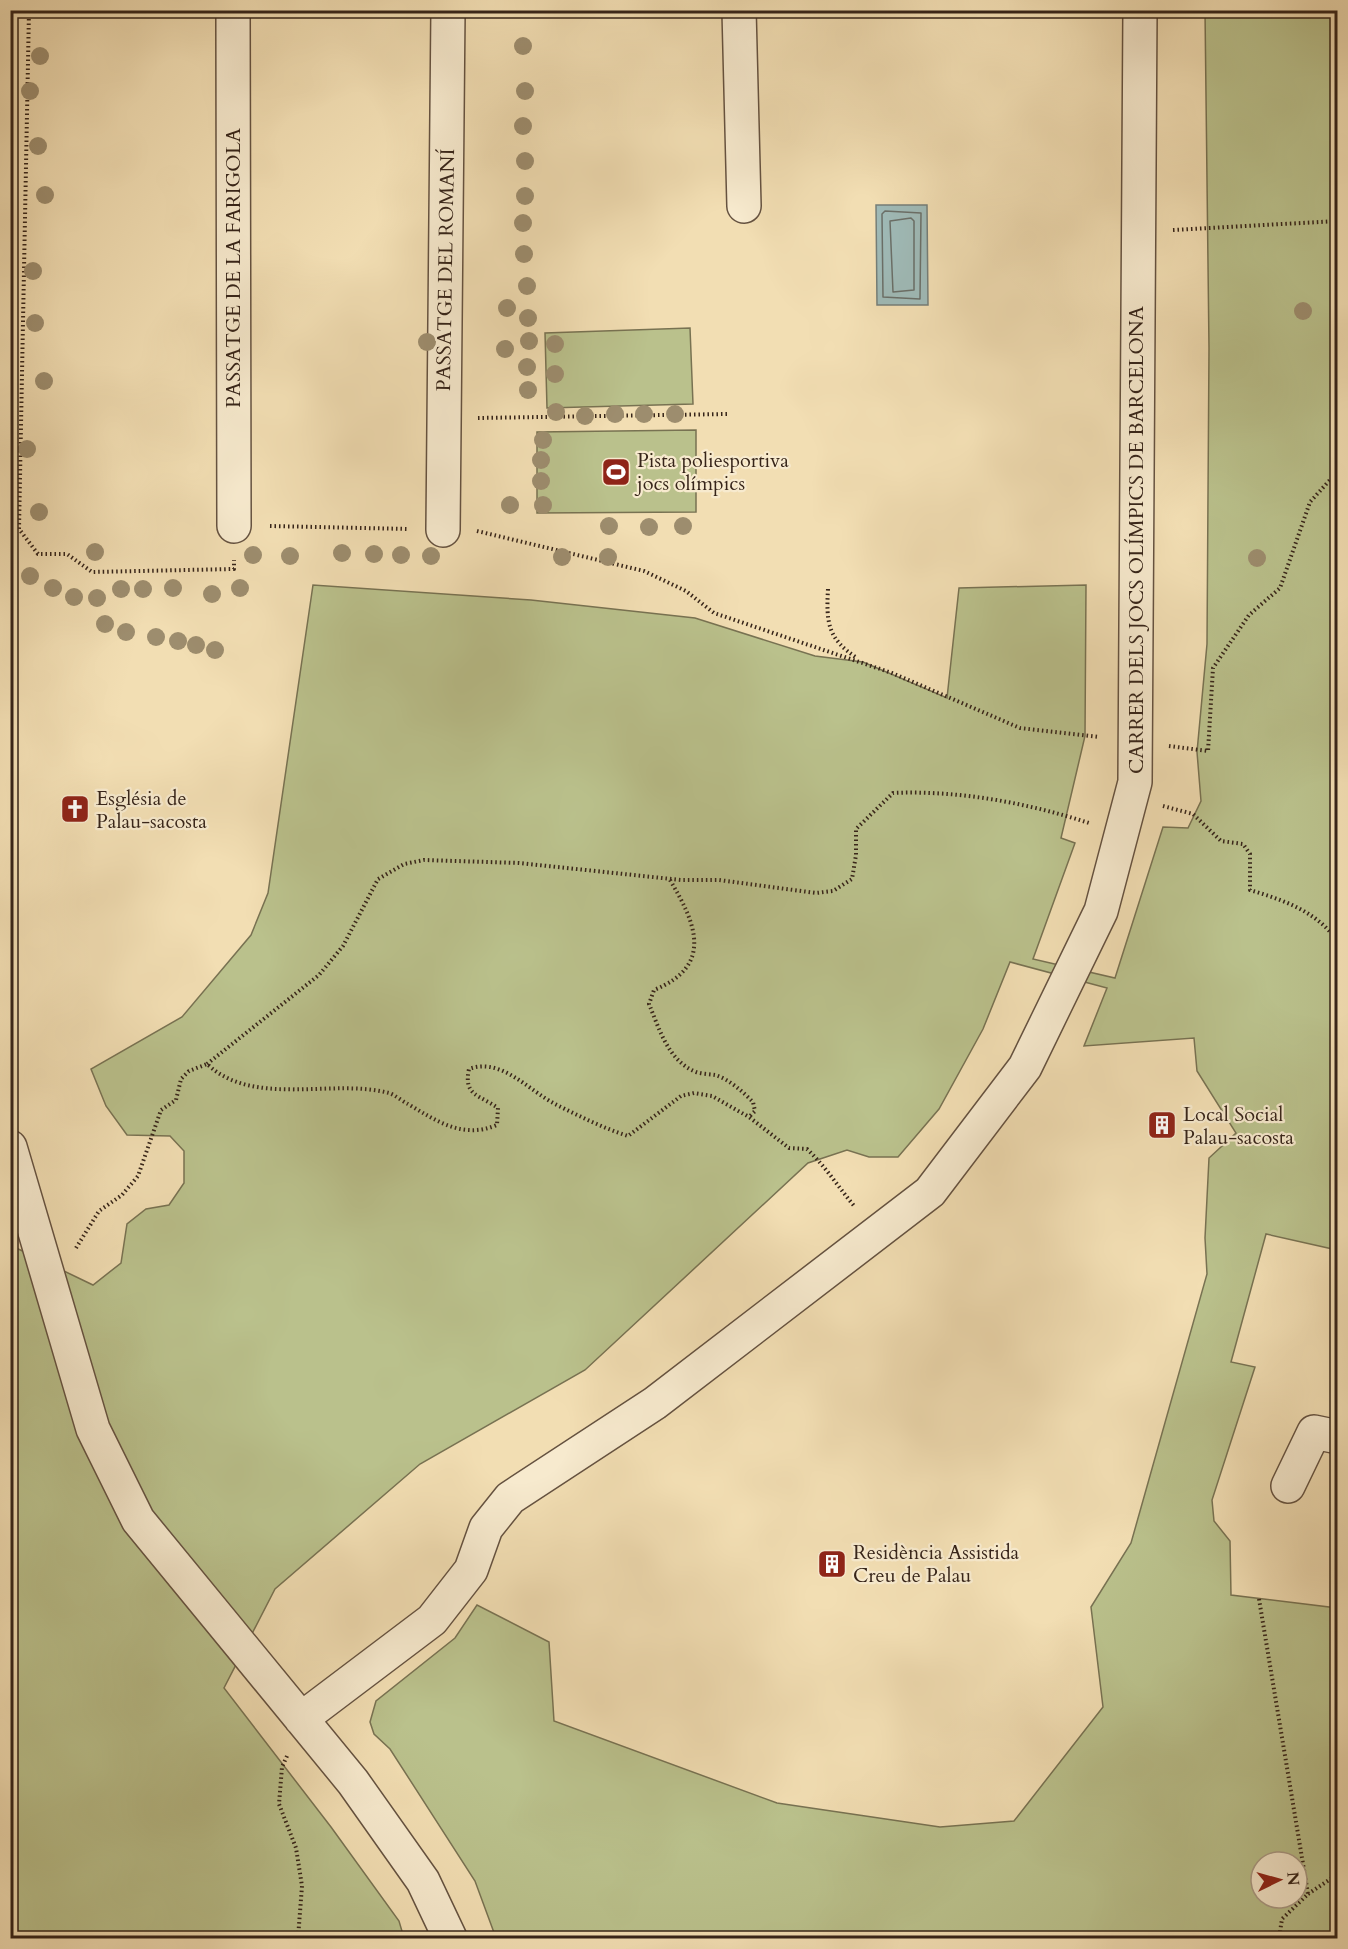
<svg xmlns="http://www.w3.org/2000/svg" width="1348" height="1949" viewBox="0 0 1348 1949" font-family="Cardo,serif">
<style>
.green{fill:#bac18c;stroke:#787252;stroke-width:1.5;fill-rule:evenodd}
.water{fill:#9fbab7;stroke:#757e78;stroke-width:1.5}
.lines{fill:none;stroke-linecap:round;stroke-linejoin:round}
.shore{stroke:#6a6f68;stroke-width:1.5}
.minor-casing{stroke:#655240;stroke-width:36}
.path{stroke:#362419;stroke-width:4;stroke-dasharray:1.5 3;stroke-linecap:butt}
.minor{stroke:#f7eace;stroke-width:33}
.tree{fill:#9d8d6e}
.labels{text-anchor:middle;stroke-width:4.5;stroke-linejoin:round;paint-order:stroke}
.street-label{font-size:20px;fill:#362419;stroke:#f7eace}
.poi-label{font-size:20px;fill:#362419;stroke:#f7eace;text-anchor:start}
</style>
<rect width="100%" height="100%" fill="#f2deb3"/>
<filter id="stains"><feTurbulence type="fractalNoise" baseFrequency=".00333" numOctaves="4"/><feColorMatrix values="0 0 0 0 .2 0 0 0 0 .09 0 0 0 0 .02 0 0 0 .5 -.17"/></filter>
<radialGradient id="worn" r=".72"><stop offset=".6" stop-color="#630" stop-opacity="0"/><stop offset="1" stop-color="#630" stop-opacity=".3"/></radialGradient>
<path class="green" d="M1205,11H1337V1250L1266,1234L1231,1362L1255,1367L1212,1500L1214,1521L1230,1541L1231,1595L1337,1608V1938H496L475,1881L390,1749L374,1734L370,1722L376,1701L455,1638L477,1605L549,1642L554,1721L777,1803L940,1827L1014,1821L1103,1707L1091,1607L1131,1543L1207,1274L1205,1238L1209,1158L1236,1133L1197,1071L1194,1038L1084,1046L1107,988L1010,962L983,1029L939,1109L898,1157H869L847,1150L808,1163L585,1370L420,1464L275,1589L224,1688L331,1827L399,1921L404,1938H11L10,1245L93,1285L121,1263L127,1224L146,1209L169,1205L184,1183V1151L170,1136L127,1135L106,1106L91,1069L182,1017L251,935L268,893L313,585L531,600L695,618L815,656L863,662L947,698L959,588L1086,585L1085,736L1061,838L1075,843L1033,959L1115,978L1163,827L1188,828L1201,801L1197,752L1207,644L1209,348ZM1261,1862H1297V1898H1261Z
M690,328L693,404L547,408L545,333Z
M696,430V512L537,513V432Z"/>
<path class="water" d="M876,205H927L928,305H877Z"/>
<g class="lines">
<path class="shore" d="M885,211L921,213L920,299L883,297L882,214Z
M911,218L914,221V290L893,292L890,221Z"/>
<g class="minor-casing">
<path id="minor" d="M233,10L234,526
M739,10L744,206
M443,530L448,10
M10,1147L93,1429L138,1520L353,1782L423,1881L450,1938
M1288,1486L1314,1432L1338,1437
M301,1719L432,1620L471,1570L486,1528L510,1498L655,1403L930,1192L1025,1067L1101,911L1135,782L1140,10"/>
</g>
<path class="path" d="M29,10L19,529L38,554H67L92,572L234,569V560
M1173,230L1338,221
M478,418L727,414
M270,526L409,529
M477,531L644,571L686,591L714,613L892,673L1020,728L1099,737
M828,589C826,623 828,639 857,658
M1169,746L1208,751L1213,668L1249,615L1280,588L1310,502L1338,471
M1163,806L1193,814L1221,841L1243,844L1250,854V890C1283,900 1317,911 1338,942
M670,880C697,925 713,966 654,990L649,1004C659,1028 668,1061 696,1072C702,1074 709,1074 715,1075C729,1079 743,1092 753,1102L755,1111L749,1117
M207,1064L319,975L343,946L378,879L404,864L424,860L519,863L681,880H719L816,893L833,891L852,879L856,855V829L893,793C958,790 1028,803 1089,823
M76,1248L99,1211L122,1195L138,1176L161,1110L176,1100L181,1079L189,1071L207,1064C253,1108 333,1078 389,1093C395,1095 402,1101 408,1104C438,1122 463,1139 497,1125L498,1108C480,1095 463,1096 469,1069C501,1057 528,1090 555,1104C579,1116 603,1128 628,1136L681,1096L694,1093L712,1096L749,1117L789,1148L807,1149C826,1167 839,1188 855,1207
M1259,1599L1308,1894L1282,1919L1279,1938
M287,1756L282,1767L279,1804L296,1848L302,1886L298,1938
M1308,1894L1338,1874"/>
<use href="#minor" class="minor"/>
</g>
<g class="tree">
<circle cx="523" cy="46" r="9"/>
<circle cx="40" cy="56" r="9"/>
<circle cx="30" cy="91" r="9"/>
<circle cx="525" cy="91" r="9"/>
<circle cx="523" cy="126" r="9"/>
<circle cx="38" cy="146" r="9"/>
<circle cx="525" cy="161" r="9"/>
<circle cx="45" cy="195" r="9"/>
<circle cx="525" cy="196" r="9"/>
<circle cx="523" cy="223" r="9"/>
<circle cx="524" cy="254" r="9"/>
<circle cx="33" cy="271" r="9"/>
<circle cx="527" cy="286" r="9"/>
<circle cx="507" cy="308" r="9"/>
<circle cx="1303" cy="311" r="9"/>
<circle cx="528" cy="318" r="9"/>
<circle cx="35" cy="323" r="9"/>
<circle cx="529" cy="341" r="9"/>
<circle cx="427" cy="342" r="9"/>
<circle cx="555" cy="344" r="9"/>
<circle cx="505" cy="349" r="9"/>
<circle cx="527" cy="367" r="9"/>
<circle cx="555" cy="374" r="9"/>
<circle cx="44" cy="381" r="9"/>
<circle cx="528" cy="390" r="9"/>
<circle cx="556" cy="412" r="9"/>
<circle cx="615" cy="414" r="9"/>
<circle cx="644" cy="414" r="9"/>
<circle cx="675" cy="414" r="9"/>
<circle cx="585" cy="416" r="9"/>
<circle cx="543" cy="440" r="9"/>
<circle cx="27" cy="449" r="9"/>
<circle cx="541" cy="460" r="9"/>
<circle cx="541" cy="481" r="9"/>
<circle cx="510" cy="505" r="9"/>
<circle cx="543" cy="505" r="9"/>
<circle cx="39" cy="512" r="9"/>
<circle cx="609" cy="526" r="9"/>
<circle cx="683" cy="526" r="9"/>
<circle cx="649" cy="527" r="9"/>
<circle cx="95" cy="552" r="9"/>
<circle cx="342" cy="553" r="9"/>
<circle cx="374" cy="554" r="9"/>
<circle cx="253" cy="555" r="9"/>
<circle cx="401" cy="555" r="9"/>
<circle cx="290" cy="556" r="9"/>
<circle cx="431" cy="556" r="9"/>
<circle cx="562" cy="557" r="9"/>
<circle cx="608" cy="557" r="9"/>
<circle cx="1257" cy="558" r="9"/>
<circle cx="30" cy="576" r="9"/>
<circle cx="53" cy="588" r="9"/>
<circle cx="173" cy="588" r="9"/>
<circle cx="240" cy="588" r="9"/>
<circle cx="121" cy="589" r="9"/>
<circle cx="143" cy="589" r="9"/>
<circle cx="212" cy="594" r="9"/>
<circle cx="74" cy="597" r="9"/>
<circle cx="97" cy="598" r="9"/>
<circle cx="105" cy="624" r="9"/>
<circle cx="126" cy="632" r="9"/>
<circle cx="156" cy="637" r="9"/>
<circle cx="178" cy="641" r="9"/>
<circle cx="196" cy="645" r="9"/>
<circle cx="215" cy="650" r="9"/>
</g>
<defs>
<g id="stadium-square" transform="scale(1.5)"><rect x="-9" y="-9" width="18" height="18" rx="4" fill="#8f2418" stroke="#f7eace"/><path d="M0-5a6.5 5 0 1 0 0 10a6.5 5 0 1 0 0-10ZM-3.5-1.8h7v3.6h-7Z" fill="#fff"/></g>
<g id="church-square" transform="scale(1.5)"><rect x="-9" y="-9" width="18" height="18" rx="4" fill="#8f2418" stroke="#f7eace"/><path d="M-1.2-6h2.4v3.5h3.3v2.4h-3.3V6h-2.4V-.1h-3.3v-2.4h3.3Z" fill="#fff"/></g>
<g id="building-square" transform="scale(1.5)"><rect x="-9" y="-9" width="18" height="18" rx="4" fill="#8f2418" stroke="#f7eace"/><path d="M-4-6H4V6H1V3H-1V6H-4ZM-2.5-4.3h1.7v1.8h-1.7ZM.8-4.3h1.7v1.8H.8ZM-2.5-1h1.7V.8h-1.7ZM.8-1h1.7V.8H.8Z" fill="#fff"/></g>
</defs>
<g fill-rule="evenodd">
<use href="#stadium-square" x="616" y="472"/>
<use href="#church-square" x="75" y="809"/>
<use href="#building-square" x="1162" y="1125"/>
<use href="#building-square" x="832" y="1564"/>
</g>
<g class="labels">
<g class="street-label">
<text transform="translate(233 268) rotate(-90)" y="7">PASSATGE DE LA FARIGOLA</text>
<text transform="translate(445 270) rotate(-89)" y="7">PASSATGE DEL ROMANÍ</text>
<text transform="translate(1136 540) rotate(-90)" y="7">CARRER DELS JOCS OLÍMPICS DE BARCELONA</text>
</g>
<g class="poi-label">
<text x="637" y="467">Pista poliesportiva<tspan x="637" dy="23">jocs olímpics</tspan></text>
<text x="96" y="805">Església de<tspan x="96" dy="23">Palau-sacosta</tspan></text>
<text x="1183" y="1121">Local Social<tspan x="1183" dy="23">Palau-sacosta</tspan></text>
<text x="853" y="1559">Residència Assistida<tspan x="853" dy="23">Creu de Palau</tspan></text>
</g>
</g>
<rect width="1348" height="1949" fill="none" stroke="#f2deb3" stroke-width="36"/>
<rect x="12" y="12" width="1324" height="1925" fill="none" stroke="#362419" stroke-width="3"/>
<rect x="18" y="18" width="1312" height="1913" fill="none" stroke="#362419" stroke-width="1.5"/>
<g transform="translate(1279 1880) rotate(85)"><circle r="28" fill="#f7eace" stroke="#aa9b86" stroke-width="1.5"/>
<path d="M0-4.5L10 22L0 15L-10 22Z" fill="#8f2418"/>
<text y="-9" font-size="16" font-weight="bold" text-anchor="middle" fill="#362419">N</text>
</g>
<rect width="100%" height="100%" filter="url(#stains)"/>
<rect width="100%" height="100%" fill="url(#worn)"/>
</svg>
